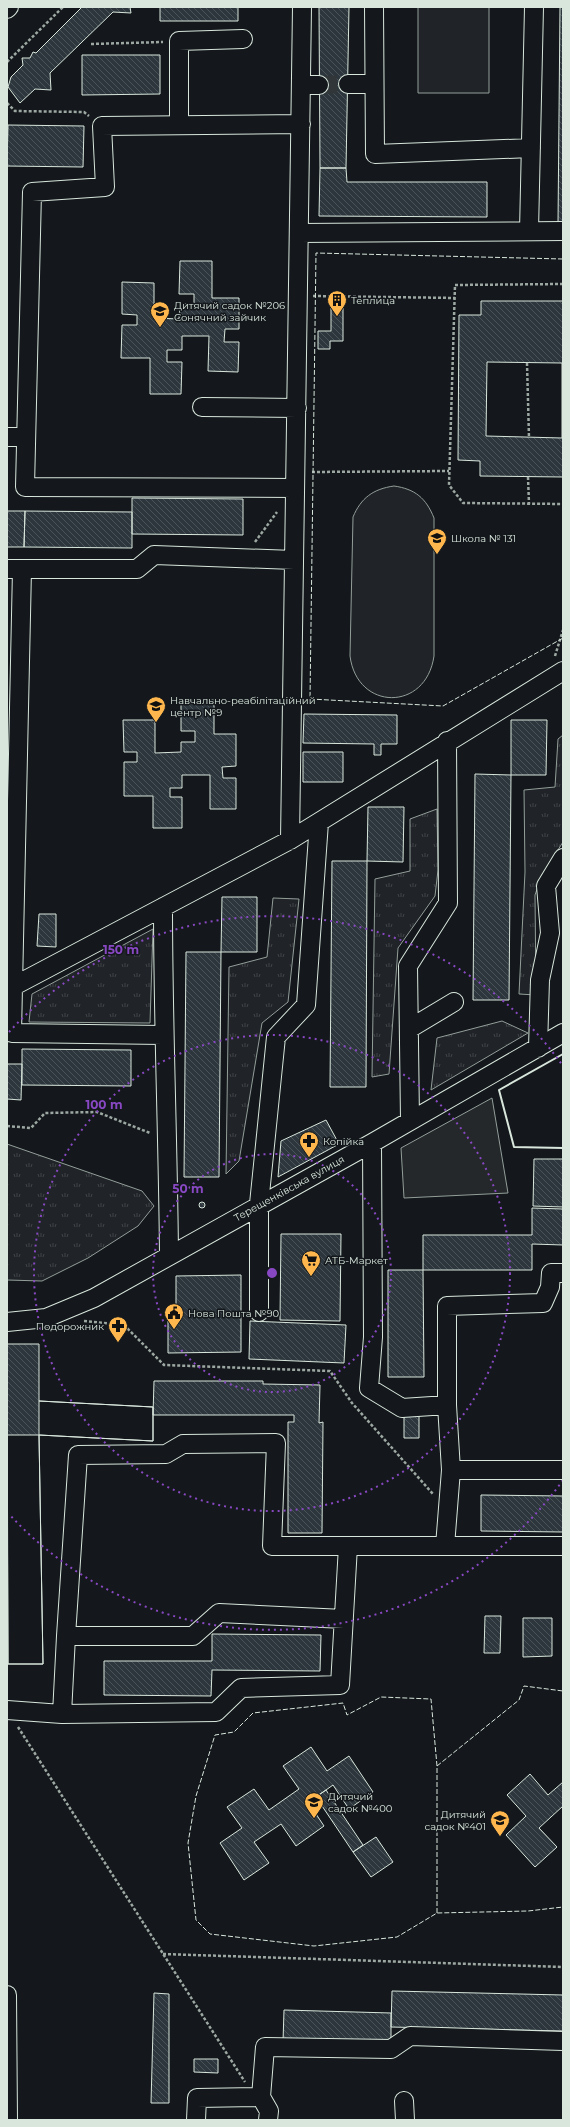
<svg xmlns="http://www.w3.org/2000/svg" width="570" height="2127" viewBox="0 0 570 2127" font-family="Montserrat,sans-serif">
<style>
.grass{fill:url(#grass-tufts);stroke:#939e99}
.pitch{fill:#202428;stroke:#939e99}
.parking{fill:#24282b;stroke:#939e99}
.building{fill:url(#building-back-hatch);stroke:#d8e6dc;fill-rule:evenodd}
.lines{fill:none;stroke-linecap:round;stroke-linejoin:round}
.minor-tunnel{stroke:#313739;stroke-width:18;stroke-dasharray:18 9;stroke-linecap:butt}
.minor-casing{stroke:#d8e6dc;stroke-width:20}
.path{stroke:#9da8a2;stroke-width:2.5;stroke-dasharray:3 2;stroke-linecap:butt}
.minor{stroke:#14181c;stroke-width:18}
.fence{stroke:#d8e6dc;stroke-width:1;stroke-dasharray:5 2;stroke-linecap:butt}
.wall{stroke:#d8e6dc;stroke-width:2}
.ring{fill:none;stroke:#8948c3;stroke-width:2;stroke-dasharray:2 4}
.labels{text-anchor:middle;stroke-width:3;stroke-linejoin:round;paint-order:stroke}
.poi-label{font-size:10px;fill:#d8e6dc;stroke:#14181c;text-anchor:start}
.street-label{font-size:10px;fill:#d8e6dc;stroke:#14181c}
.centre{fill:#8948c3;stroke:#14181c;stroke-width:2}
.ring-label{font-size:12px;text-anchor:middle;font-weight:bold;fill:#8948c3;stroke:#14181c;stroke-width:3;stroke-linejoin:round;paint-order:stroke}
</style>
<defs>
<pattern id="grass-tufts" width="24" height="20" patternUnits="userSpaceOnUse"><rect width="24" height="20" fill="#202428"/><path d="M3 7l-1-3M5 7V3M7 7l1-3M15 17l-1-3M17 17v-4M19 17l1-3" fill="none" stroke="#404447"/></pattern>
<pattern id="building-back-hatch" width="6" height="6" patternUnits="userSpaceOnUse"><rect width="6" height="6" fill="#2c363c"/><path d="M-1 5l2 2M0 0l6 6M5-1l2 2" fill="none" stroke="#4a5358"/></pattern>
</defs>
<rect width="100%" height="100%" fill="#14181c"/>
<path class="grass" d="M563,735V842L542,875L535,895L536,995L519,994L525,872L524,790L555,787L558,739Z
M437,809L438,870L435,896L398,948L389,1074L372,1077L375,879L410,871V819Z
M273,898L299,899L288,1002L262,1023L239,1161L226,1174L229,967L267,957Z
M153,929L150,1023L29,1022L32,994Z
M502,1021L528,1033L431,1090L437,1038Z
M7,1144L142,1191L154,1206L138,1226L88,1258L42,1281L7,1280Z"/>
<path class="pitch" d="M418,7H489V93H418Z
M394,486C415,489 426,498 434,518V656C426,712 357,711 350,656L353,517C361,498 373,489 394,486Z"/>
<path class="parking" d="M492,1098L508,1193L404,1198L401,1148Z"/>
<path class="building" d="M82,7H130L131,13L113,12L50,73L51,90L35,89L20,103L8,87L11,77L23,65L22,58H30L33,52L36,53Z
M160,7H238V21H160Z
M319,7H349L346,168H320Z
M560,7H563V224H558Z
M82,55H160V94L82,95Z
M8,125L84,126L83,167L7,166Z
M320,168H346L347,182H487V217L319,216Z
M180,261H212V298H239V329H225L224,342H239L238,372L208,371L209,336H182V350H167V362H182L181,394H150V358H121L122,325H137V315L122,314V282L154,283V318L179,319L180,304H194V294H179Z
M481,301H563V477L480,476V461L458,460L459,315H481ZM487,362L562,363V438L486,436Z
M343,303V341H330V349H318V331H331V304Z
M132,498L243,499V535L132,534Z
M7,511H25L24,547H7Z
M25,511L132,512V548L24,547Z
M214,700V734H236V766L222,767L223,778H236V809H210V775H182V788H170V797H182V828H153V796H124V762H137V752H124L123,720H155V753L181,752V742H195V731H181V701Z
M304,714L397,715V744H381V755H374V744L303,743Z
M511,720H547L546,775H511Z
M303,752H343V782H303Z
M475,774L511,775L509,1000H473Z
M368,807H404L403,862L367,861Z
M332,861H367L366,1087H330Z
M222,897H257V952H221Z
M39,914H56V947L37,946Z
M186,952H221L219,1177H184Z
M22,1049L131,1050V1086L22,1085Z
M7,1064H22L21,1100L7,1099Z
M326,1120L339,1144L278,1177L281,1141Z
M534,1159H563V1207L533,1206Z
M199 1205a3 3 0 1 1 6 0a3 3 0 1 1-6 0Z
M532,1208L563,1209V1245L532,1244V1270H423V1235H532Z
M281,1234H341L340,1321L280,1320Z
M388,1270H423L424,1377H388Z
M241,1275V1352L168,1353V1311H176V1276Z
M250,1321L346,1325L344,1363L249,1359Z
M7,1344H39V1401L153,1407V1441L39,1435L43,1664H8Z
M154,1381H263V1384L320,1385L319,1423L323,1422L322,1533H288V1422H294V1415H153Z
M39,1401L153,1407V1441L39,1435Z
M404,1415H419V1438H404Z
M7,1435H39L43,1664H8Z
M481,1495L563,1496V1532L481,1531Z
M485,1616H501L500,1653H484Z
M523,1618H552V1656L523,1657Z
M212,1634L321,1635L320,1671L212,1670L211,1696L104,1695V1661H212Z
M311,1747L327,1771L349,1756L373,1792L349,1809L333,1785L326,1790L308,1802L324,1826L296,1846L281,1824L254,1842L269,1863L244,1880L220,1843L242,1828L227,1807L254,1789L269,1810L299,1789L283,1766Z
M530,1774L548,1795L563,1782V1806L539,1828L557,1847L535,1867L506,1835L526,1816L507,1795Z
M326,1790L363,1845L353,1852L316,1797Z
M376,1837L393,1862L371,1877L353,1852Z
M392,1991L563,1995V2031L391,2027Z
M154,1993L169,1994V2103H151Z
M284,2010L391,2013V2045L283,2042Z
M194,2059H218V2073L194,2072Z"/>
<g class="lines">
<path class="minor-tunnel" d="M319,85L348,84"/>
<g class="minor-casing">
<path id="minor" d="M374,7L375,154L531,148
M7,9L9,7
M348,84H374
M301,85H319
M179,125V41L243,39
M529,231L534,7
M299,233L563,231
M202,407L297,408
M7,437H26
M295,488L25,487L32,192L105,187L102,126L301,124
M7,569H137L154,555L294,560
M22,569L12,1033L163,1035
M290,840L302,7
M163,907C163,1023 168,1139 169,1255
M7,986H14L290,840L563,671
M409,1029L454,1002
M538,1048L540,980L550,933L546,886L563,858
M410,1120L408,966L448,903L447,741
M372,1143L373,1337L369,1388L402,1408L447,1405
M563,1273H551L550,1287L543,1303L447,1306V1405L451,1470H563
M259,1312V1204L276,1037L306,1005L319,822
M7,1322L46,1318L94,1298L372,1143L563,1033
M451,1470L445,1546H563
M344,1619L219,1613L193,1636H66L78,1455L166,1454L183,1444L276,1443L272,1546H348
M7,1710L62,1714L66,1636
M62,1714L216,1712L241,1688L340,1685L348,1546H445
M7,1995L8,2120
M404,2101L405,2120
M196,2120L197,2098L261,2097
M268,2120L269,2111L261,2097L265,2047L391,2049L410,2036L563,2041"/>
</g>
<path class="path" d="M91,44L163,42
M7,62L63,7
M7,103L15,111L84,112L89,116
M563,284L455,285L449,485L463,503L563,504
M313,296L455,298
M527,363L529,438
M312,472L449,471
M528,477L529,504
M255,542L277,512
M555,656L563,630
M7,1126L31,1128L45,1113L97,1112L150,1133
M84,1321L124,1325L164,1365L330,1371L352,1403L433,1494
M18,1727L245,2082
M163,1954L563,1967"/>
<use href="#minor" class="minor"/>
<path class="fence" d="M563,259L316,253L310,699L443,706L563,638
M437,1766L519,1700L524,1686L563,1691
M437,1913V1766L431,1699L381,1697L347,1715L343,1703L253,1713L234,1732L215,1735L196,1796L188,1843L196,1920L210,1934L314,1946L397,1937L437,1913L528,1911L563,1907"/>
<path class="wall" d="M563,1054L499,1090L514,1147L563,1148"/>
</g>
<g class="ring">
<circle cx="272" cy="1273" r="119"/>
<circle cx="272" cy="1273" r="238"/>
<path d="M563 1480A357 357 0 0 1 9 1514M9 1032A357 357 0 0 1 563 1066"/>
</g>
<defs>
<g id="building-pin" transform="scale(1)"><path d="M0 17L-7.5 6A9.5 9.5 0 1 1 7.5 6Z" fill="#ffb74d" stroke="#14181c"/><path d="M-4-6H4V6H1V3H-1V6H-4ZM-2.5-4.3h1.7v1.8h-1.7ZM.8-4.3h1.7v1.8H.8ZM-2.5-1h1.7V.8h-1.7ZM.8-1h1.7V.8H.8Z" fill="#111"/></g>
<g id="school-pin" transform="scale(1)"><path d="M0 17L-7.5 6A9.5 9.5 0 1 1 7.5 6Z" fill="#ffb74d" stroke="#14181c"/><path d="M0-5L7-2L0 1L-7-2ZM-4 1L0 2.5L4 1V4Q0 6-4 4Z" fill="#111"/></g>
<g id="pharmacy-pin" transform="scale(1)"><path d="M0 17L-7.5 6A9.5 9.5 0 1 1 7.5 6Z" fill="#ffb74d" stroke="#14181c"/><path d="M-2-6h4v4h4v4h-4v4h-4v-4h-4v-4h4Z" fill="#111"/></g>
<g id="supermarket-pin" transform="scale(1)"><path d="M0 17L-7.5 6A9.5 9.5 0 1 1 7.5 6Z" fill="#ffb74d" stroke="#14181c"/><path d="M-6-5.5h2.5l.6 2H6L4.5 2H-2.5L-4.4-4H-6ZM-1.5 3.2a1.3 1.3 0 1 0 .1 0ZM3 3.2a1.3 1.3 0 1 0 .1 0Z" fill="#111"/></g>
<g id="civic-pin" transform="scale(1)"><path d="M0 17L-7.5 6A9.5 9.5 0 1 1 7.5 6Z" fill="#ffb74d" stroke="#14181c"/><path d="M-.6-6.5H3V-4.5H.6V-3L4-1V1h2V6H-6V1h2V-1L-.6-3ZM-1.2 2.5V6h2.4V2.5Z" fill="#111"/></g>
</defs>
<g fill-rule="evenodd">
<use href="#building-pin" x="337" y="300"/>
<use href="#school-pin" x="160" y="311"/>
<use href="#school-pin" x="437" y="538"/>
<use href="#school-pin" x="156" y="706"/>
<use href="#pharmacy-pin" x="309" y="1141"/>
<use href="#supermarket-pin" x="311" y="1260"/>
<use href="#civic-pin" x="174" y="1313"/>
<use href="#pharmacy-pin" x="118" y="1326"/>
<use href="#school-pin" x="314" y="1802"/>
<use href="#school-pin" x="500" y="1820"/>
</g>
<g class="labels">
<g class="poi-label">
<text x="351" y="304">Теплица</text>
<text x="174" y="309">Дитячий садок №206<tspan x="174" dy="12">Сонячний зайчик</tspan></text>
<text x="451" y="542">Школа № 131</text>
<text x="170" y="704">Навчально-реабілітаційний<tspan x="170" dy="12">центр №9</tspan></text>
<text x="323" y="1145">Копійка</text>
<text x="325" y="1264">АТБ-Маркет</text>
<text x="188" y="1317">Нова Пошта №90</text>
<text x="104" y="1330" text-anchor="end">Подорожник</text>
<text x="328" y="1800">Дитячий<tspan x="328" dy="12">садок №400</tspan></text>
<text x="486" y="1818" text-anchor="end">Дитячий<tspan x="486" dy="12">садок №401</tspan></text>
</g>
<g class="street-label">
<text transform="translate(289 1188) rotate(-29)" y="4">Терещенківська вулиця</text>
</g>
</g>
<circle cx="272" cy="1273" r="6" class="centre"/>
<g class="ring-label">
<text x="121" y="954">150 m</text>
<text x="104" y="1109">100 m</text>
<text x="188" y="1193">50 m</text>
</g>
<rect width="570" height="2127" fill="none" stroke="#d8e6dc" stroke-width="16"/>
</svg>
